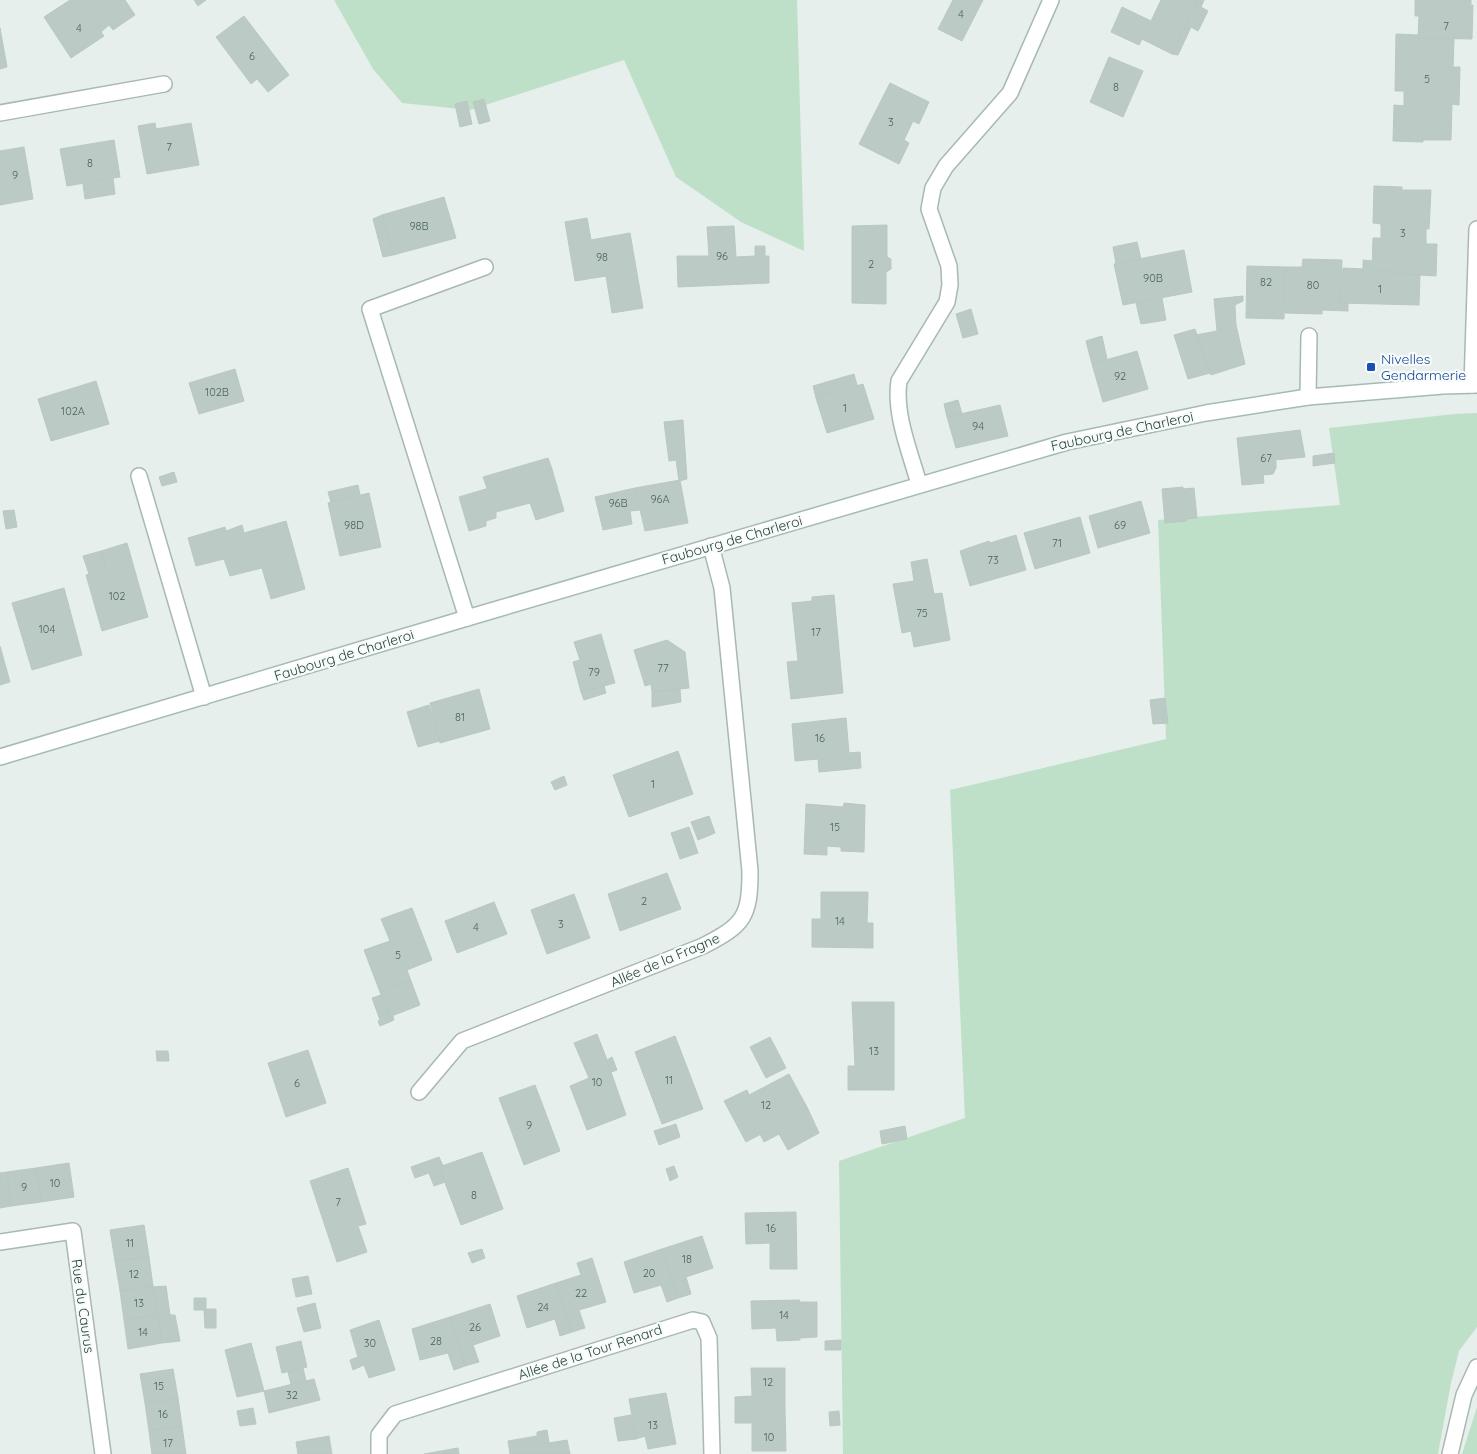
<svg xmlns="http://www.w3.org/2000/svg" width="1477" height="1454" viewBox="0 0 1477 1454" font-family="Quicksand,sans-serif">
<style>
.green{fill:#bfe0c8}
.building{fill:#bbcac4;stroke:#b8c9c2}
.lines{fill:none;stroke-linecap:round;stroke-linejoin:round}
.lane-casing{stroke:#a8b8b2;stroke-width:18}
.street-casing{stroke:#a8b8b2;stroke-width:18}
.secondary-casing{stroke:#a4bbb3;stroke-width:18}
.lane{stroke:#fff;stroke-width:15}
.street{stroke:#fff;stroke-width:15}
.secondary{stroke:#fff;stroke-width:15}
.transit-dot{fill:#1a4fb4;stroke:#f7fbf9;stroke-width:2}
.labels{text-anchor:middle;stroke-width:4.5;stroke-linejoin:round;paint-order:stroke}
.number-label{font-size:11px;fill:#4a645c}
.transit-label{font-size:14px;fill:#164399;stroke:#f7fbf9;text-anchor:start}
.street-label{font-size:14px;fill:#24423a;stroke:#f7fbf9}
</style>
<rect width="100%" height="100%" fill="#e6efeb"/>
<path class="green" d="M334,0H797L804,251L741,222L676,177L624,60L470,110L402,103L373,69Z
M1477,413V1327L1459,1351L1451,1383L1438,1454H843L839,1161L965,1118L950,790L1166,739L1158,520L1340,505L1329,428L1454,414Z
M1477,1407V1454H1462Z"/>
<path class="building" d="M70,0H125L135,15L113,30L109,25L101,32L104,36L71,58L44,17Z
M194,0H206L198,6Z
M953,0H983L962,41L938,29Z
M1161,0H1198L1172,54L1142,39L1139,45L1111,32L1122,7L1151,21Z
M1198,0H1204L1201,7L1208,11L1198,31L1191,27L1178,55L1172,54Z
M1415,0H1471V6L1473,5L1472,39L1418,38L1419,16H1415Z
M244,16L289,75L268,92L257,79L251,84L216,37Z
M0,28L7,67L0,69Z
M1396,34L1419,35L1418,38L1454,39L1453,67H1460L1459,105L1452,104L1451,140H1423V142L1393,141L1394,105L1404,106V91H1395Z
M1109,57L1143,71L1123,117L1090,102Z
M890,83L929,102L919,124L913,121L904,140L909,143L899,164L859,144Z
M484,99L490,121L479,124L473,102Z
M467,101L472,124L460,127L455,104Z
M155,123L156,129L191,123L199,165L147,174L138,126Z
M114,140L120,177L67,186L60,149Z
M24,147L33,199L0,205V151Z
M113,178L115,194L85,199L83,184Z
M1374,186L1402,187V190H1431L1429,229H1426V244H1437L1436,276L1420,275L1372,270L1373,238H1381V224L1373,223Z
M444,197L456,238L393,255L382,215Z
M382,215L393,255L383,257L373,219Z
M587,218L591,240L630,233L643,308L612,313L606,276L575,281L565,222Z
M887,225V257L891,259V269L886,272V304L852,303V226Z
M734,226L736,257L755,256V246H765V256H769V283L678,287L677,256H709L707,227Z
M1137,242L1141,259L1116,264L1113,247Z
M1184,250L1192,292L1123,305L1114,264Z
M1303,259L1342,260L1340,303H1348V311L1322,310V314L1285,313V267H1302Z
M1363,260L1372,261V270L1420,275L1419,305L1340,303L1343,268L1363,269Z
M1247,266L1285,267L1284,319L1246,318Z
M1243,296V301L1235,305L1236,325L1245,364L1211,375L1196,335L1217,331L1214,299Z
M1162,298L1166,320L1141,324L1136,303Z
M971,309L978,334L963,338L956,314Z
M1195,329L1210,373L1188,379L1174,335Z
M1102,336L1107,359L1092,364L1086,341Z
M1137,351L1148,389L1103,402L1092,364Z
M235,369L244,401L199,414L189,383Z
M854,374L857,385L816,398L813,386Z
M96,381L109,424L51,441L38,399Z
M863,384L874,419L827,433L816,398Z
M958,400L962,414L947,417L944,404Z
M1000,405L1008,436L956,448L947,417Z
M683,420L687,479L679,481L676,460L669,461L664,422Z
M1300,430L1305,457L1275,460L1276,462V468L1273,474L1265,475L1263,473L1264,483L1242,485L1237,438Z
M1334,453L1335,463L1313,466V456Z
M548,458L552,469L487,488L483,477Z
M552,469L564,511L536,520L530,503L496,512V518L486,521V526L469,531L459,497Z
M174,472L177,482L162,486L159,477Z
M680,480L688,523L645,531L635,488Z
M358,485L360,495L331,502L328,492Z
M1183,487V489L1194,488L1197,518L1186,519L1187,521L1165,523L1162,489Z
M635,488L640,510L630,511L632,524L603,530L595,497Z
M369,493L381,547L340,556L328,503Z
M1141,501L1150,533L1098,548L1089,516Z
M14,510L17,527L6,529L3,511Z
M1080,517L1090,553L1035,569L1024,533Z
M286,521L305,589L271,599L262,568L230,576L224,559L196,566L188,538L225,527L226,531L242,525L244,533Z
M1016,535L1026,570L970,586L960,551L989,541L990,543Z
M127,543L148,617L102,631L86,575L106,569L101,551Z
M101,551L106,569L89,574L83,556Z
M927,559L934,594L942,593L950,640L914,647L911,631L902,633L893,584L914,581L911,562Z
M64,588L82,655L32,670L12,603Z
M834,595L843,693L791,699L787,662L798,661L792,603L812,601V597Z
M601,634L615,683L581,692L573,662L580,660L574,642Z
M667,640L685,652L689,688L652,692L651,684L645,686L634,650Z
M0,646L10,682L0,685Z
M604,686L606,693L584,700L581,692Z
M479,689L490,729L440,743L430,703Z
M680,689L681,702L652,707V692Z
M1165,698L1168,723L1153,724L1150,700Z
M429,705L440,741L418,747L407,712Z
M846,718L849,753L860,752L861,768L819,772L818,759L795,761L792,724Z
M678,751L693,794L629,817L613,775Z
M564,776L567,785L555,790L551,782Z
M844,803L865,805L864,852L841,851V847L827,846V855L804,854L806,804L843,807Z
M709,816L715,833L698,840L691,822Z
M689,827L698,853L680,859L671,833Z
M667,873L681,909L620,931L608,894Z
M821,892H868L867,923H873V948L812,947V919H821Z
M574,894L590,938L547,954L531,910Z
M494,902L507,934L457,953L445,921Z
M412,908L432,960L407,970L411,981L380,992L364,950L390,941L381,919Z
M411,981L420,1005L389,1017L380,992Z
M381,995L389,1017L393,1016L394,1020L380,1026L378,1021L380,1020L372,998Z
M852,1002H894V1090H848V1066H855Z
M597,1034L607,1060L612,1057L617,1070L611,1072L626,1115L587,1130L570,1086L589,1078L574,1043Z
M675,1036L703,1109L662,1124L635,1052Z
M770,1037L786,1068L766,1078L750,1047Z
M308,1050L326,1103L286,1117L268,1063Z
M156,1051H168L169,1061H157Z
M789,1074L808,1109L746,1142L724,1101L747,1090L749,1095Z
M535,1085L560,1151L524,1165L499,1098Z
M808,1109L819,1133L788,1150L779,1134L764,1142L760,1134Z
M676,1124L680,1137L659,1145L654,1131Z
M905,1126L907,1139L882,1144L880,1131Z
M482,1152L503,1209L461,1225L439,1167Z
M439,1157L443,1166L439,1167L445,1182L434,1186L429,1173L415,1178L411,1167Z
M69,1163L74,1197L41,1202L36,1168Z
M674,1166L678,1177L670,1181L666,1169Z
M36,1168L41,1202L11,1206L7,1172Z
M348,1168L366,1224L358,1226L367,1252L337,1262L310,1181Z
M7,1172L11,1206L0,1208V1173Z
M796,1212L797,1269H770V1243L746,1244L745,1213Z
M144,1225L149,1257L115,1261L110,1230Z
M702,1236L713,1268L686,1277L691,1294L678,1298L662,1249Z
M482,1249L485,1258L472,1263L468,1253Z
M662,1249L678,1298L667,1302L661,1285L634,1293L624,1262Z
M149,1257L153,1286L120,1291L115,1261Z
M592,1258L606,1302L579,1310L585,1328L572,1332L556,1283L581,1275L577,1263Z
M308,1276L312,1294L296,1297L292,1279Z
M556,1283L572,1332L560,1336L555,1319L527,1328L517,1296Z
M153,1286L158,1315L124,1320L120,1291Z
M166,1286L170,1315H175L180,1341L162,1343L153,1287Z
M194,1298H206V1309H216V1328H205L204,1310H194Z
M800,1300L799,1302H817V1337L800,1338V1340L777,1341L776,1328L752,1329L751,1301Z
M315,1303L321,1328L304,1332L297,1308Z
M490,1304L500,1336L473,1345L479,1362L465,1366L450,1317Z
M158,1315L162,1343L128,1349L124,1320Z
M450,1317L465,1366L454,1370L448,1353L420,1360L412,1329Z
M379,1320L395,1370L369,1378L364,1365L353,1370L350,1360L358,1357L350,1330Z
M841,1340V1350H825V1341Z
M301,1341L307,1367L282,1373L276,1347Z
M251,1343L264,1391L237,1397L225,1350Z
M303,1368L306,1381L291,1384L288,1372Z
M751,1368H785V1409H735V1397L752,1396Z
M173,1369L178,1398L145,1403L140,1374Z
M314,1379L320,1400L269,1413L264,1391Z
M666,1393L676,1444L648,1449L645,1436L636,1439L629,1399Z
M178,1398L182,1426L149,1431L145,1403Z
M253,1408L256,1424L240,1426L237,1411Z
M735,1409H785L786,1451H752V1423H735Z
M839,1411L840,1425L830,1426L829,1412Z
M631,1415L636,1439L618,1441L614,1418Z
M182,1426L186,1454H152L149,1431Z
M547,1430L549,1443L567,1440L570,1454H510L508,1441L537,1436V1432Z
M329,1436L332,1454H298L296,1442Z
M458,1448L459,1454H424Z"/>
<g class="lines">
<g class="lane-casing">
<path id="lane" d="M1308,397L1309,336
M139,476L204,697
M467,618L370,309L485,267"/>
</g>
<g class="street-casing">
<path id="street" d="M0,113L164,84
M1472,385L1477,229
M919,484C910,452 894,414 899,381L947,302L950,285L949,266L929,209L933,188L946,166L1010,93L1051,0
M419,1092L462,1041L703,946C744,925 750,917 750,871L722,588L711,546
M0,1242L73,1231L103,1454
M379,1454V1435L395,1414L693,1320L702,1322L709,1338L712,1454
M1450,1454L1464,1395L1477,1367"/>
</g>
<g class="secondary-casing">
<path id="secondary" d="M0,757L467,618L1067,442L1206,413L1308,397L1443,386L1477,385"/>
</g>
<use href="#lane" class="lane"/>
<use href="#street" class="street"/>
<use href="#secondary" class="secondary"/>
</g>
<rect class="transit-dot" x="1366" y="362" width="10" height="10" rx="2.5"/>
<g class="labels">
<g class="number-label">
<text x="961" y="18">4</text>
<text x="1446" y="30">7</text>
<text x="79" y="32">4</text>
<text x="252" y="60">6</text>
<text x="1427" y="83">5</text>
<text x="1116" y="91">8</text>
<text x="891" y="126">3</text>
<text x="169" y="151">7</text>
<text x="90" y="167">8</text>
<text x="15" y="179">9</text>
<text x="419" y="230">98B</text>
<text x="1403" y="237">3</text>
<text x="722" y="260">96</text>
<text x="602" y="261">98</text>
<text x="871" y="268">2</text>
<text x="1153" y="282">90B</text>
<text x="1266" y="286">82</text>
<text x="1313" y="289">80</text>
<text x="1380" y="293">1</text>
<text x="1120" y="380">92</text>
<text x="217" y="396">102B</text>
<text x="845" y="412">1</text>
<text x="73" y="415">102A</text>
<text x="978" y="430">94</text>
<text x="1266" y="462">67</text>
<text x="660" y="503">96A</text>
<text x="618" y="507">96B</text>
<text x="354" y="529">98D</text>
<text x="1120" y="529">69</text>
<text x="1057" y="547">71</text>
<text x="993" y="564">73</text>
<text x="117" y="600">102</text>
<text x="922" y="617">75</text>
<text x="47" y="633">104</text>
<text x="816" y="636">17</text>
<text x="663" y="672">77</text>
<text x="594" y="676">79</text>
<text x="460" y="721">81</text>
<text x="820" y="742">16</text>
<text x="653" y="788">1</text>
<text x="835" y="831">15</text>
<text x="644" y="905">2</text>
<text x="840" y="925">14</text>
<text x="561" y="928">3</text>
<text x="476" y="931">4</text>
<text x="398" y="959">5</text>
<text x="874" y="1055">13</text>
<text x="669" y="1084">11</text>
<text x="597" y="1086">10</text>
<text x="297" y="1087">6</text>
<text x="766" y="1109">12</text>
<text x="529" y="1129">9</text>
<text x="55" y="1187">10</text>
<text x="24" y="1191">9</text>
<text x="474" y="1199">8</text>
<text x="338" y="1206">7</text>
<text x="771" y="1232">16</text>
<text x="130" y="1247">11</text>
<text x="687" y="1263">18</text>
<text x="649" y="1277">20</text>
<text x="134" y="1278">12</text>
<text x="581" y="1297">22</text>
<text x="139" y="1307">13</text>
<text x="543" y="1311">24</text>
<text x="784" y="1319">14</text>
<text x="475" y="1331">26</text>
<text x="143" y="1336">14</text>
<text x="436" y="1345">28</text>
<text x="370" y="1347">30</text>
<text x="768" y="1386">12</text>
<text x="159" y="1390">15</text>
<text x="292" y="1399">32</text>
<text x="163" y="1418">16</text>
<text x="653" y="1429">13</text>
<text x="769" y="1441">10</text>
<text x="168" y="1447">17</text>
</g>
<g class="transit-label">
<text x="1381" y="364">Nivelles<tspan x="1381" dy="16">Gendarmerie</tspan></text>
</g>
<g class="street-label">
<text transform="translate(1122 431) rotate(-12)" y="5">Faubourg de Charleroi</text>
<text transform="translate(732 540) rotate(-16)" y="5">Faubourg de Charleroi</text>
<text transform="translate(344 655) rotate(-17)" y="5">Faubourg de Charleroi</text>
<text transform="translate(665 960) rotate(-23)" y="5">Allée de la Fragne</text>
<text transform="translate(83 1306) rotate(82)" y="5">Rue du Caurus</text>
<text transform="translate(590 1352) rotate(-18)" y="5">Allée de la Tour Renard</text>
</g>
</g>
</svg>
